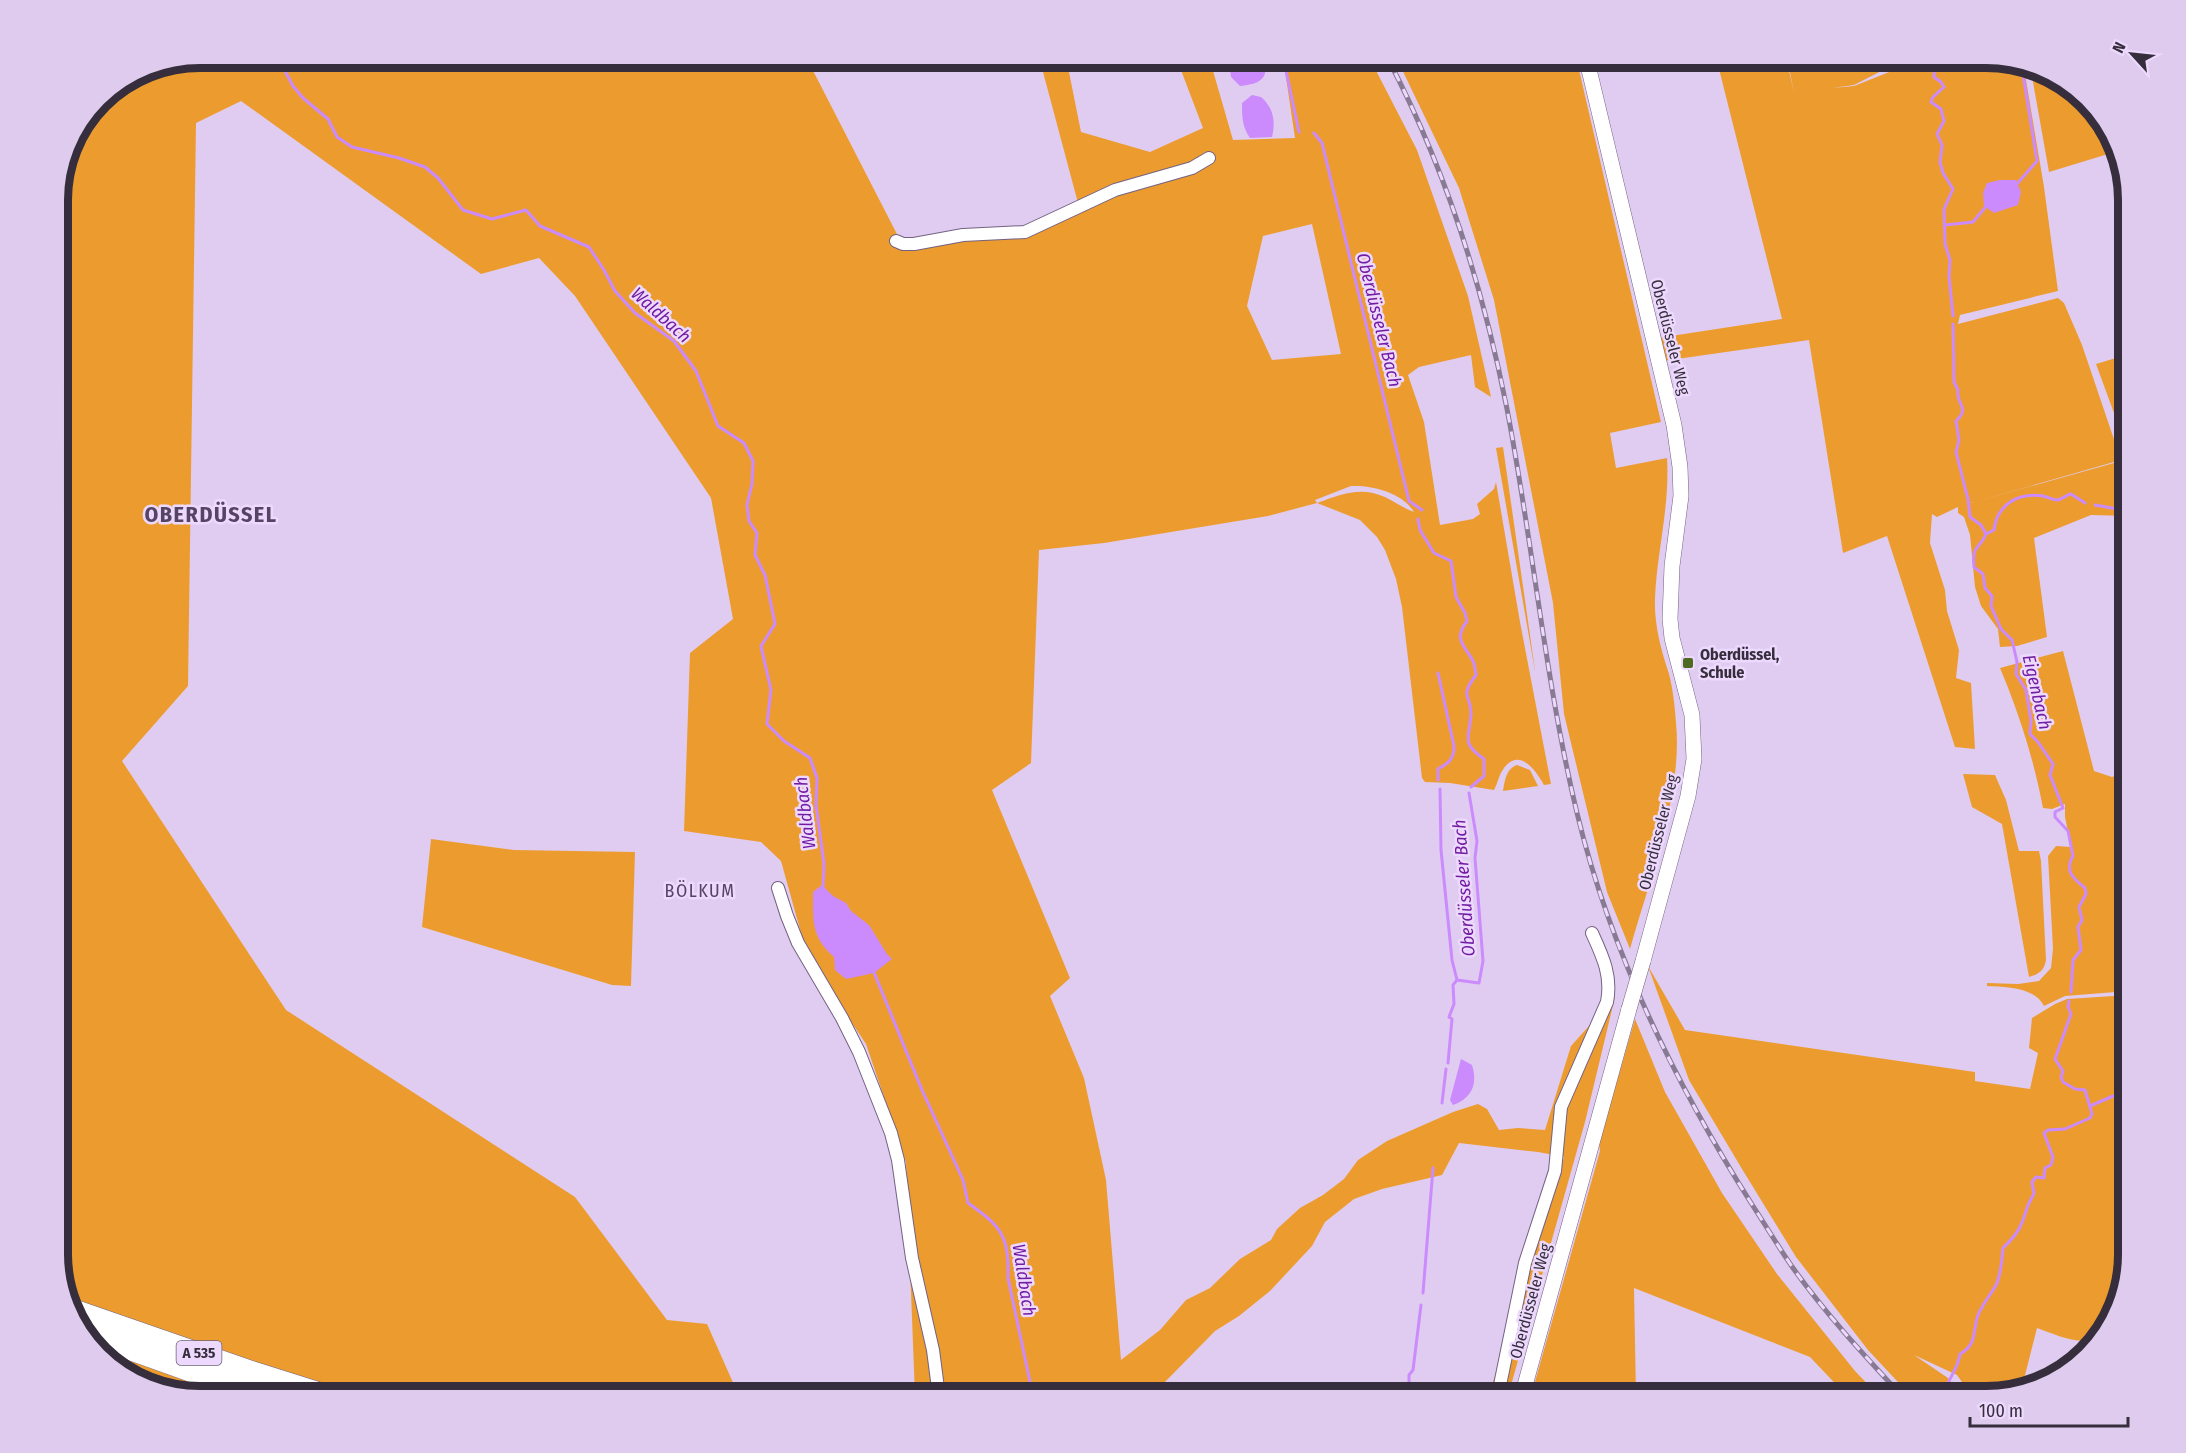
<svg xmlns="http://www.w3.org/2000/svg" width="2186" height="1453" viewBox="0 0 2186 1453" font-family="'Fira Sans Condensed',sans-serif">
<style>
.green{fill:#ec9c2f;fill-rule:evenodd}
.water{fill:#cc8bfc}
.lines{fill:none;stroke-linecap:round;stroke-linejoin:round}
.stream{stroke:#cc8bfc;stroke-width:3}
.minor-casing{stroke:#746282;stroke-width:14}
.tertiary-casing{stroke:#746282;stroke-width:16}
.motorway-casing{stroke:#746282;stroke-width:22}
.minor{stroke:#fff;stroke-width:12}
.tertiary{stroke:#fff;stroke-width:15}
.motorway{stroke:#fff;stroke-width:21}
.rail-casing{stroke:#887a93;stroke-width:5}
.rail{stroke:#edd9fe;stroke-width:3;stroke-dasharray:9;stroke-linecap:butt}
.tertiary-bridge-casing{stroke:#746282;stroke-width:16;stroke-linecap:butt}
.tertiary-bridge{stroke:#fff;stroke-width:15}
.poi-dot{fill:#4c6b20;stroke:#edd9fe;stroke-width:2}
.labels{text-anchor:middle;stroke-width:5;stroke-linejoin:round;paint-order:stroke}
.shield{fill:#edd9fe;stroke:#6d6176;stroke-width:1.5}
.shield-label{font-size:15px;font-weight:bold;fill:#362e3c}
.street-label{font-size:16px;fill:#362e3c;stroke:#edd9fe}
.poi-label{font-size:16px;font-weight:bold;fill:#362e3c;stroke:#edd9fe;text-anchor:start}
.water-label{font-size:18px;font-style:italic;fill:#721ca2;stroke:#edd9fe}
.neighbourhood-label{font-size:18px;letter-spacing:1.5px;fill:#554463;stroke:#edd9fe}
.district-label{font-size:22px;font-weight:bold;letter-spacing:1.5px;fill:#554463;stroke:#edd9fe}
.rim{fill:none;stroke:#362e3c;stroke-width:8}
</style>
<rect width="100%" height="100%" fill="#e0ccf1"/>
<path class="green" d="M199,57H806L900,240L1015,231L1078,203L1039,57H1066L1081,132L1150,152L1203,128L1176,57H1209L1233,140L1295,138L1283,57H1369L1417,150L1468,296L1491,397L1475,387L1471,355L1419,367L1408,375L1424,422L1440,525L1473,519L1480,514L1477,504L1494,489L1496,482L1520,622L1551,784L1544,785C1536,771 1520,747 1504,768C1499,774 1498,783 1494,790L1450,783L1425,782L1422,778L1402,607L1396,579L1385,550L1377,537L1360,520L1317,503L1268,516L1104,543L1039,550L1031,763L992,790L1070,978L1050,996L1084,1078L1106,1180L1121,1360L1160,1330L1186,1300L1210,1288L1240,1259L1271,1240L1277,1229L1300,1208L1323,1195L1344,1179L1358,1160L1387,1141L1453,1112L1478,1104L1487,1109L1499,1130L1518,1128L1545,1130L1571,1046L1615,997L1585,1122L1508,1396H1448L1449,1390L1489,1395L1564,1157L1538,1152L1459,1143L1442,1175L1382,1189L1354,1199L1325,1222L1312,1246L1270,1291L1239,1316L1215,1331L1163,1384L1145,1396H915L906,1162L866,1044L828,987H816L781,861L761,842L684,831L690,653L733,619L711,498L575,296L539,258L481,274L241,101L196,123L188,686L122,761L286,1010L575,1197L667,1320L707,1324L739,1396H357L321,1386L68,1297L57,1263V190L72,137L99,98L145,68ZM1312,224L1341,354L1272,360L1247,306L1263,236ZM1351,486C1373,485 1403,493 1414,512C1405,509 1395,502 1385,497C1361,486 1341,494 1317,503L1315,500Z
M1396,57H1576L1661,422L1610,433L1616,468L1667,458C1670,506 1657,551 1655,598C1654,625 1661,649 1669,674C1673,689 1675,708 1676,723C1683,793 1649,882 1630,949L1607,892L1564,714L1553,603L1494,300L1459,188Z
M1716,57H1786L1794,93L1787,57H1909L1854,85L1832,88L1854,86L1927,57H1987L2024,68L2044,187L2058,291L1960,315L1958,324L2058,298L2064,303L2082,345L2121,460L1971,503L2121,461L2129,486V516L2091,515L2034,538L2047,637L2017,646L2000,647L1998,629L1981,606L1975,587L1970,535L1964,517L1958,513V507L1937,517L1932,514L1930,543L1945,590L1947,611L1959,650L1956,678L1971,683L1975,749L1955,747L1887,536L1843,553L1809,340L1663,361L1658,338L1782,319Z
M2031,71L2066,81L2114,136L2118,151L2049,172Z
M2129,354V454L2096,364Z
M1503,447L1535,670V671L1496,448Z
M2063,651L2094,771L2112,777L2129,770V991L2065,996L2044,1006C2035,987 2005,987 1987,986V983L2018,984L2039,981L2051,968L2053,949L2048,856L2056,846L2071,847L2065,817V804L2052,809L2043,808C2034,760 2019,713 2000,668Z
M1517,765L1530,770L1538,786L1503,791C1505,780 1506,769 1517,765Z
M1963,774L1995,775L2006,800L2019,851H2039L2041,861L2046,960C2044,971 2039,974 2029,977L2002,824L1972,807Z
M431,839L514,850L635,852L631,986L612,985L422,927Z
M1648,966L1685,1030L1975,1072V1081L2030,1089L2038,1053L2029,1048L2032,1018L2055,1004L2067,999L2129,995V1254L2105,1333C2087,1350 2057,1335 2037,1328L2022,1387L1987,1396H1972L1957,1375L1914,1355L1948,1378L1962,1396H1911L1868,1350L1796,1257L1742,1169L1689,1080Z
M1635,1019L1665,1092L1722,1193L1777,1274L1855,1371L1879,1396H1847L1810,1357L1634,1288L1636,1396H1531L1600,1151L1599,1143Z
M99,1349L240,1396H199L120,1372Z"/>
<path class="water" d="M1228,57H1264C1270,79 1260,84 1240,86L1231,77Z
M1252,95L1261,97C1273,107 1276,121 1272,137L1250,138C1242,127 1242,117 1242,103Z
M2000,180H2016L2021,192L2018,205L1994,213L1984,206L1983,193L1987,183Z
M822,885L833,896L846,903L851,911L869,925L887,954L892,959L874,973L846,979L835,970L834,957C811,937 813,921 813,892Z
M1461,1059L1472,1065C1478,1084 1472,1098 1453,1105L1450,1100Z"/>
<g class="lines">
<path class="stream" d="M255,57L278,66L286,72
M285,57L286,73L293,86L303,98L328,119L337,137L352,147L399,158L425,167L438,178L463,210L492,219L526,210L540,226L589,247L604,270L615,291L635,313L674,341L696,371L718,426L744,443L753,461L752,484L747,505L749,521L757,533L755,555L765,575L775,624L761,646L771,690L767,724L784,741L810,758L817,778L816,805L824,864L823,887
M1283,57L1299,132
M1935,60L1934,77L1941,82L1944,87L1933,97L1931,102L1941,109L1944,121L1937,134L1942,145L1940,162L1943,173L1953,189L1944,209L1945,244L1950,260L1949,276L1953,316
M1314,133L1322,143L1409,501L1422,510
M2016,185L2037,161L2022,68
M1945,225L1973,222L1988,204
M1953,324L1954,382L1958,390C1955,404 1971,407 1956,421L1959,440L1956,452L1968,499L1970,517L1981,525L1986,534C1979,551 1972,543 1974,567L1983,574L1985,588L1992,596L1991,606L2001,629L2012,640L2017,662L2016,674L2026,690L2031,720L2030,734L2038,742L2053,764L2050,775L2063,808L2055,812V817L2068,831L2073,856C2064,871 2073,878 2085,888L2086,894L2079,907L2082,920L2078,927L2081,950L2073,960L2071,992
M2095,505L2123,510L2129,515
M1418,519L1420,530L1434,553L1451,561L1456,597L1465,613L1467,621C1453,640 1464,644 1473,661C1475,665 1475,670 1476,675C1458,699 1472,694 1471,715C1469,739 1461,743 1484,759V776L1471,787
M1986,534L1994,530C1997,504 2019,492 2043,496C2048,497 2053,500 2058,500C2062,499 2066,495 2071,494L2085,503
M1438,673L1454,746C1454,759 1449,763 1438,769V780
M1440,789L1441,850L1452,960L1457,980
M873,970L922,1090L963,1180L968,1203C1002,1227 1009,1236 1008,1278L1033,1396
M1457,980L1479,983L1483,961L1475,858L1477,841L1469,793
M1448,1063L1452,1019L1449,1017L1454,1004L1453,985L1457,980
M1442,1103L1446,1069
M2090,1106L2113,1096H2129
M1423,1293L1433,1168
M1409,1382V1375L1413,1370L1421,1305
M1945,1391C1949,1377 1958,1369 1960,1354C1976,1345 1973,1334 1977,1318C1980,1307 1990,1296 1996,1285C2001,1275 2002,1260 2003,1248C2011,1240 2019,1232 2023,1220C2027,1209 2027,1204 2034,1194L2032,1182L2036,1177L2044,1178L2045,1168L2051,1165L2053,1157L2044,1133L2048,1130L2065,1129L2090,1118L2092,1114L2085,1090L2075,1089L2063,1082L2061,1077L2063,1071L2055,1059L2071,1014L2068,1007L2069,1001"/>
<g class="minor-casing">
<path id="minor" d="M896,241L903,244H914L963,235L1025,232L1115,190L1192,168L1209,158
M778,888L787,916L798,943L842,1018L859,1052L891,1133L898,1160L912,1258L933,1350L939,1396
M1500,1396L1499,1390L1525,1263L1555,1171L1561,1107L1607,1002C1612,976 1603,957 1592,933"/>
</g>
<g class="tertiary-casing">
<path id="tertiary" d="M1586,57L1674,425L1680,467L1681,496L1672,566L1670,619L1672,638L1692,715L1694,759L1688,796L1643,961
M1522,1396L1629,1009"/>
</g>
<g class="motorway-casing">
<path id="motorway" d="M71,1309L253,1372L329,1396
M84,1333L260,1396"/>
</g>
<use href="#minor" class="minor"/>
<use href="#tertiary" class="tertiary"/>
<use href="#motorway" class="motorway"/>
<g class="rail-casing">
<path id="rail" d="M1387,57C1445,167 1483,287 1507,409C1533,544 1545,680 1577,813C1611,954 1676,1085 1753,1206C1766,1226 1779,1248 1793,1268C1825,1313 1864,1355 1902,1396"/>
</g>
<use href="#rail" class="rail"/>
<g class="tertiary-bridge-casing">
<path id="tertiary-bridge" d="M1629,1009L1643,961"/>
</g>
<use href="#tertiary-bridge" class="tertiary-bridge"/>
</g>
<rect class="poi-dot" x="1682" y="657" width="12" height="12" rx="3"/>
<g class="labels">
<rect class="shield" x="176.5" y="1341" width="45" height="24" rx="4.5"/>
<g class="shield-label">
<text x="199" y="1358">A 535</text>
</g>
<g class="street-label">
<text transform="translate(1671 337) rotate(76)" y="6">Oberdüsseler Weg</text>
<text transform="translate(1658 832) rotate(-76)" y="6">Oberdüsseler Weg</text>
<text transform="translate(1530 1301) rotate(-75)" y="6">Oberdüsseler Weg</text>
</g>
<g class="poi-label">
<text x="1700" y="660">Oberdüssel,<tspan x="1700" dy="18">Schule</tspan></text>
</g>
<g class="water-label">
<text transform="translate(661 315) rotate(42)" y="6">Waldbach</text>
<text transform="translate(1379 320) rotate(76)" y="6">Oberdüsseler Bach</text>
<text transform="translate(2037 692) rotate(77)" y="6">Eigenbach</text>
<text transform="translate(805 813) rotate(-97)" y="6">Waldbach</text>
<text transform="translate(1464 888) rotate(-94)" y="6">Oberdüsseler Bach</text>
<text transform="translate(1024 1280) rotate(81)" y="6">Waldbach</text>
</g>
<g class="neighbourhood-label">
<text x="700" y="897">BÖLKUM</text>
</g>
<g class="district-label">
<text x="211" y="522">OBERDÜSSEL</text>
</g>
</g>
<path d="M0 0H2186V1453H0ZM200 68H1986A132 132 0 0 1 2118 200V1254A132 132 0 0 1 1986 1386H200A132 132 0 0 1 68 1254V200A132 132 0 0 1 200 68Z" fill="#decbee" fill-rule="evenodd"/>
<path class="rim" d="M200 68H1986A132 132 0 0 1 2118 200V1254A132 132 0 0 1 1986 1386H200A132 132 0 0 1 68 1254V200A132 132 0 0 1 200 68Z"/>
<g transform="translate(2132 54) rotate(297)" stroke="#edd9fe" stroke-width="4.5" paint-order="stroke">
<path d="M0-4.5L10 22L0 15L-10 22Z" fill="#362e3c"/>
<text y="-9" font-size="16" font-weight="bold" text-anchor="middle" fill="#362e3c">N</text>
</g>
<path d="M1970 1417v9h158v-9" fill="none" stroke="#362e3c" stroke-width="3"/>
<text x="1979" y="1417" font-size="18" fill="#362e3c" stroke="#edd9fe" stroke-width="4.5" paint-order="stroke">100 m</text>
</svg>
